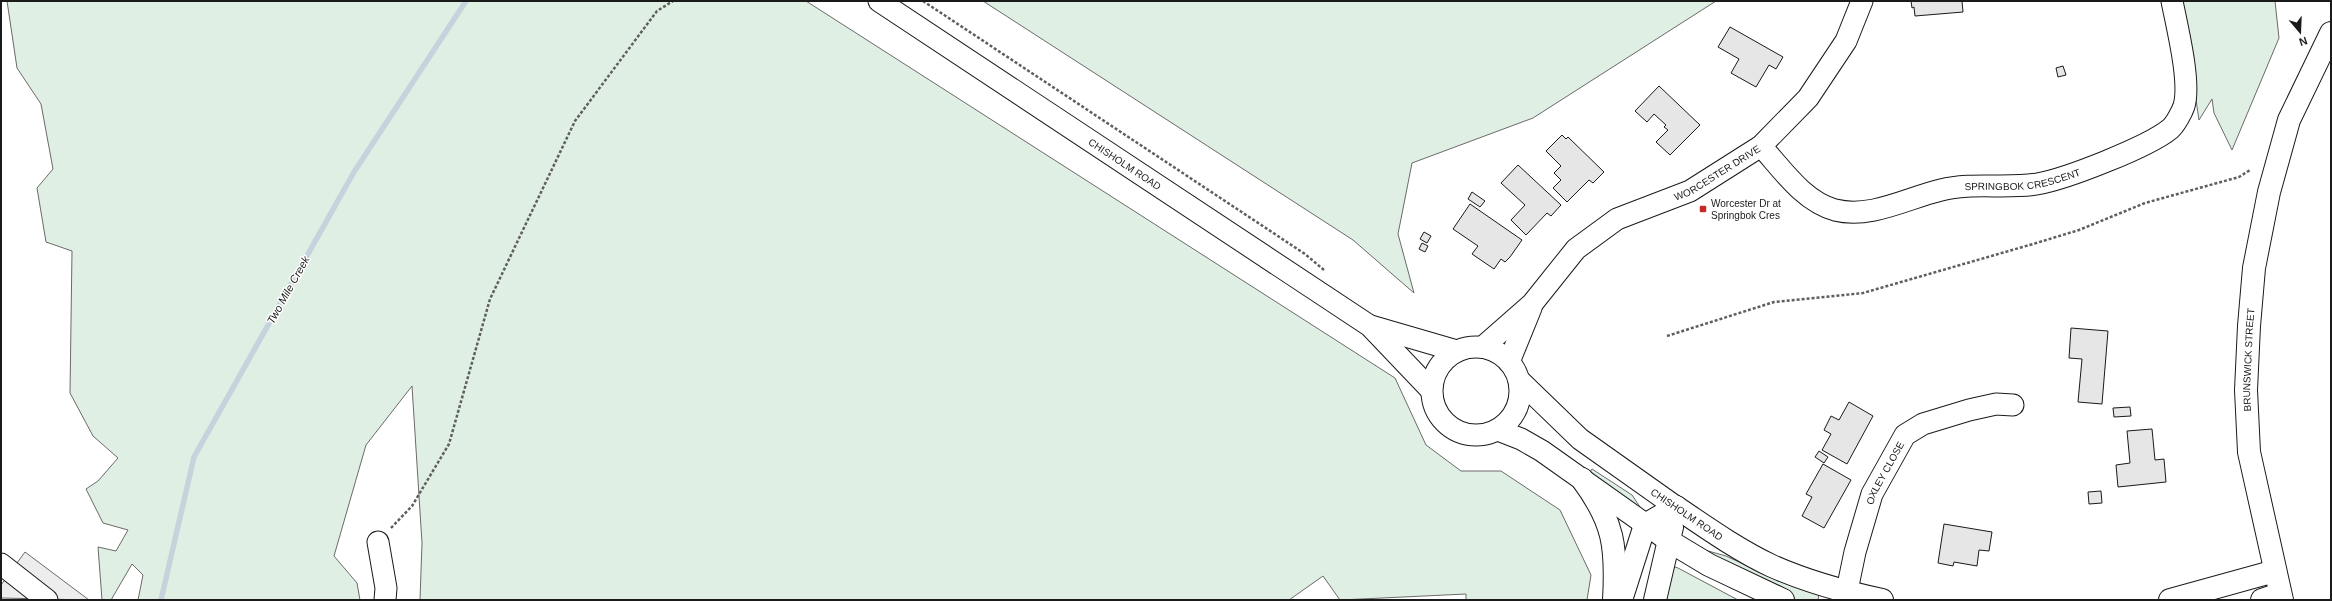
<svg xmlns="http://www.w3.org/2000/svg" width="2332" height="601" viewBox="0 0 2332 601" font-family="Helvetica,sans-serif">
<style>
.green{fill:#e0efe3;stroke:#6a6a6a}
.parking{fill:#ededed;stroke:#6a6a6a}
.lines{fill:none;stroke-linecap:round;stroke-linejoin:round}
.stream{stroke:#c6d2dc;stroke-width:5.5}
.building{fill:#e6e6e6;stroke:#1a1a1a}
.minor-casing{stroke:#1a1a1a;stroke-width:23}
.major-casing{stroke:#1a1a1a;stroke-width:24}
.path{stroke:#5f5f5f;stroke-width:2.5;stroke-dasharray:3 2;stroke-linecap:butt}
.minor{stroke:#fff;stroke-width:21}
.major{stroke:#fff;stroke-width:22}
.poi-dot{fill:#c62828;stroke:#fff;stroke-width:1.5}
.labels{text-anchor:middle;stroke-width:3;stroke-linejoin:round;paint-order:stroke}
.street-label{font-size:10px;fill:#1a1a1a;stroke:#fff}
.poi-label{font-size:10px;fill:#1a1a1a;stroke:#fff;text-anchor:start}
.water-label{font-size:11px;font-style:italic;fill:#1a1a1a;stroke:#fff}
</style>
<rect width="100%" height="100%" fill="#fff"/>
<path class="green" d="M7,1H806L1395,378L1426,445L1461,471H1501L1560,510L1591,575L1587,600H1466V594L1340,600L1323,576L1289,600H420L422,543L412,386L366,445L334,556L357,583L360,600H138L143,575L132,564L111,600H102L98,547L116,551L128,530L103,523L86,489L98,481L118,458L93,436L70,393L72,251L46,242L37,188L53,169L41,104L17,68Z
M983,1H1716L1533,118L1412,163L1398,234L1414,293L1353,240Z
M2181,1H2275L2279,38L2232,150L2214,113L2212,99L2199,120Z
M1592,469L1632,495L1640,507L1637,513L1587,476Z
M1694,547L1726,556L1774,578L1819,594L1818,600H1793Z
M1675,567L1678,568L1738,600H1662L1673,568Z"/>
<path class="parking" d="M25,552L89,600L1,598V585Z"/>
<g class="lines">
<path class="stream" d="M161,600L194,457L354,172L466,1"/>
</g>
<path class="building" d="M1911,1H1962L1963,12L1915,16L1914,7L1912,8Z
M1730,27L1783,57L1776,69L1769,65L1756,87L1731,73L1739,59L1718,47Z
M2063,66L2066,75L2058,77L2056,68Z
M1659,86L1700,125L1670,155L1656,142L1668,130L1664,127L1666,125L1654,114L1647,122L1635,111Z
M1562,135L1566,139L1568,137L1604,172L1593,183L1589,180L1567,202L1553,188L1561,180L1554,173L1561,166L1546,151Z
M1518,165L1561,205L1551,216L1547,213L1526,235L1511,220L1525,205L1501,183Z
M1472,192L1485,201L1480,207L1468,199Z
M1470,204L1522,240L1510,257L1505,262L1501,259L1494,269L1472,254L1478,246L1453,229Z
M1424,232L1431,236L1427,243L1420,239Z
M1422,243L1428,246L1425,252L1419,249Z
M2071,328L2108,331L2102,404L2078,402L2082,359L2069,358Z
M1849,402L1873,416L1847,464L1822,450L1831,434L1824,430L1831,416L1839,420Z
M2130,407L2131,416L2114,417L2113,408Z
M2152,429L2155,460L2164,459L2166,482L2118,487L2116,465L2130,463L2127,431Z
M1819,451L1828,457L1824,463L1815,457Z
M1823,464L1851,480L1824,528L1802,516L1812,497L1806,494Z
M2101,491L2102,503L2089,504L2088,492Z
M1944,524L1992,532L1989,551L1979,550L1977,566L1954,562L1953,566L1938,563Z"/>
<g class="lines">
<g class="minor-casing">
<g id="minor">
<path id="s1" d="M879,1L1370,326L1431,390"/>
<path id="s2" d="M1761,146C1782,169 1803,201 1835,210C1871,219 1907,198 1941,190C1972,182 2005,189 2037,184C2066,179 2148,147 2170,129C2175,125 2182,112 2184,106C2191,82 2177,27 2172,1"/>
<path d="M1371,326L1457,351"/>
<circle cx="1476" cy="391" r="44"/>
<path id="s3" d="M1483,347L1532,304L1576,249L1617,219L1690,191L1761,146L1808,98L1846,41L1862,1"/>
<path d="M1509,362L1531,308"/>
<path d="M1519,380L1580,439L1676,507"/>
<path d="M1498,430L1521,439L1542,451L1669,541"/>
<path d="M378,542L386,588L385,600"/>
<path d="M1,564L47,600"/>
<path id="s4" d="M1845,600L1855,552L1872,494L1905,435L1923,424L1969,410L1996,404L2013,405"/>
</g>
</g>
<g class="major-casing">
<g id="major">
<path d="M1582,479C1614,522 1617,547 1614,600"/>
<path d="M1676,507C1707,528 1738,550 1772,566C1808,582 1845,592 1882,600"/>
<path d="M1669,541L1709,565L1783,600"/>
<path d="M1622,597L1645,525L1676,507"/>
<path d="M1655,600L1672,527"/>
<path d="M2170,600L2275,571"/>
<path d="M2262,600L2280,594"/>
<path id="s5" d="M2282,600L2249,452L2246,390L2249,326L2254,268L2269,192L2289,120L2331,33"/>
</g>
</g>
<path class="path" d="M923,1L1305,254L1324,270
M1667,336L1774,302L1863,293L2033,244L2079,230L2145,203L2239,177L2250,170
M391,528L412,506L449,444L490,299L575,121L657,11L673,1"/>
<use href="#minor" class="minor"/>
<use href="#major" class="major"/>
</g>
<rect class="poi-dot" x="1699" y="205" width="8" height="8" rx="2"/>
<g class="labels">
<g class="street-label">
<text dy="4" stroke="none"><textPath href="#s1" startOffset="295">CHISHOLM ROAD</textPath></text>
<text dy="4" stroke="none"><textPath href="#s3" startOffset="297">WORCESTER DRIVE</textPath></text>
<text dy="4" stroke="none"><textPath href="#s2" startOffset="291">SPRINGBOK CRESCENT</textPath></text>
<text dy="4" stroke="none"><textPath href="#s5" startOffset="244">BRUNSWICK STREET</textPath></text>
<text dy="4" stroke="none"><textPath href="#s4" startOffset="134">OXLEY CLOSE</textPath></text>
<text transform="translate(1687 514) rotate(34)" y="4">CHISHOLM ROAD</text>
</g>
<g class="poi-label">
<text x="1711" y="207">Worcester Dr at<tspan x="1711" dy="12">Springbok Cres</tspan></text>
</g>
<g class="water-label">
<text transform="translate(288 290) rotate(-61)" y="4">Two Mile Creek</text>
</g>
</g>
<rect width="2332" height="601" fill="none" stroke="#1a1a1a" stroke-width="4"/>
<g transform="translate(2300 32) rotate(161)" stroke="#ffffff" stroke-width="3" paint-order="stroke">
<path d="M0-3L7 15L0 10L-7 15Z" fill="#1a1a1a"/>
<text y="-6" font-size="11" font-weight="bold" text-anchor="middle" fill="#1a1a1a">N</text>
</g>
</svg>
